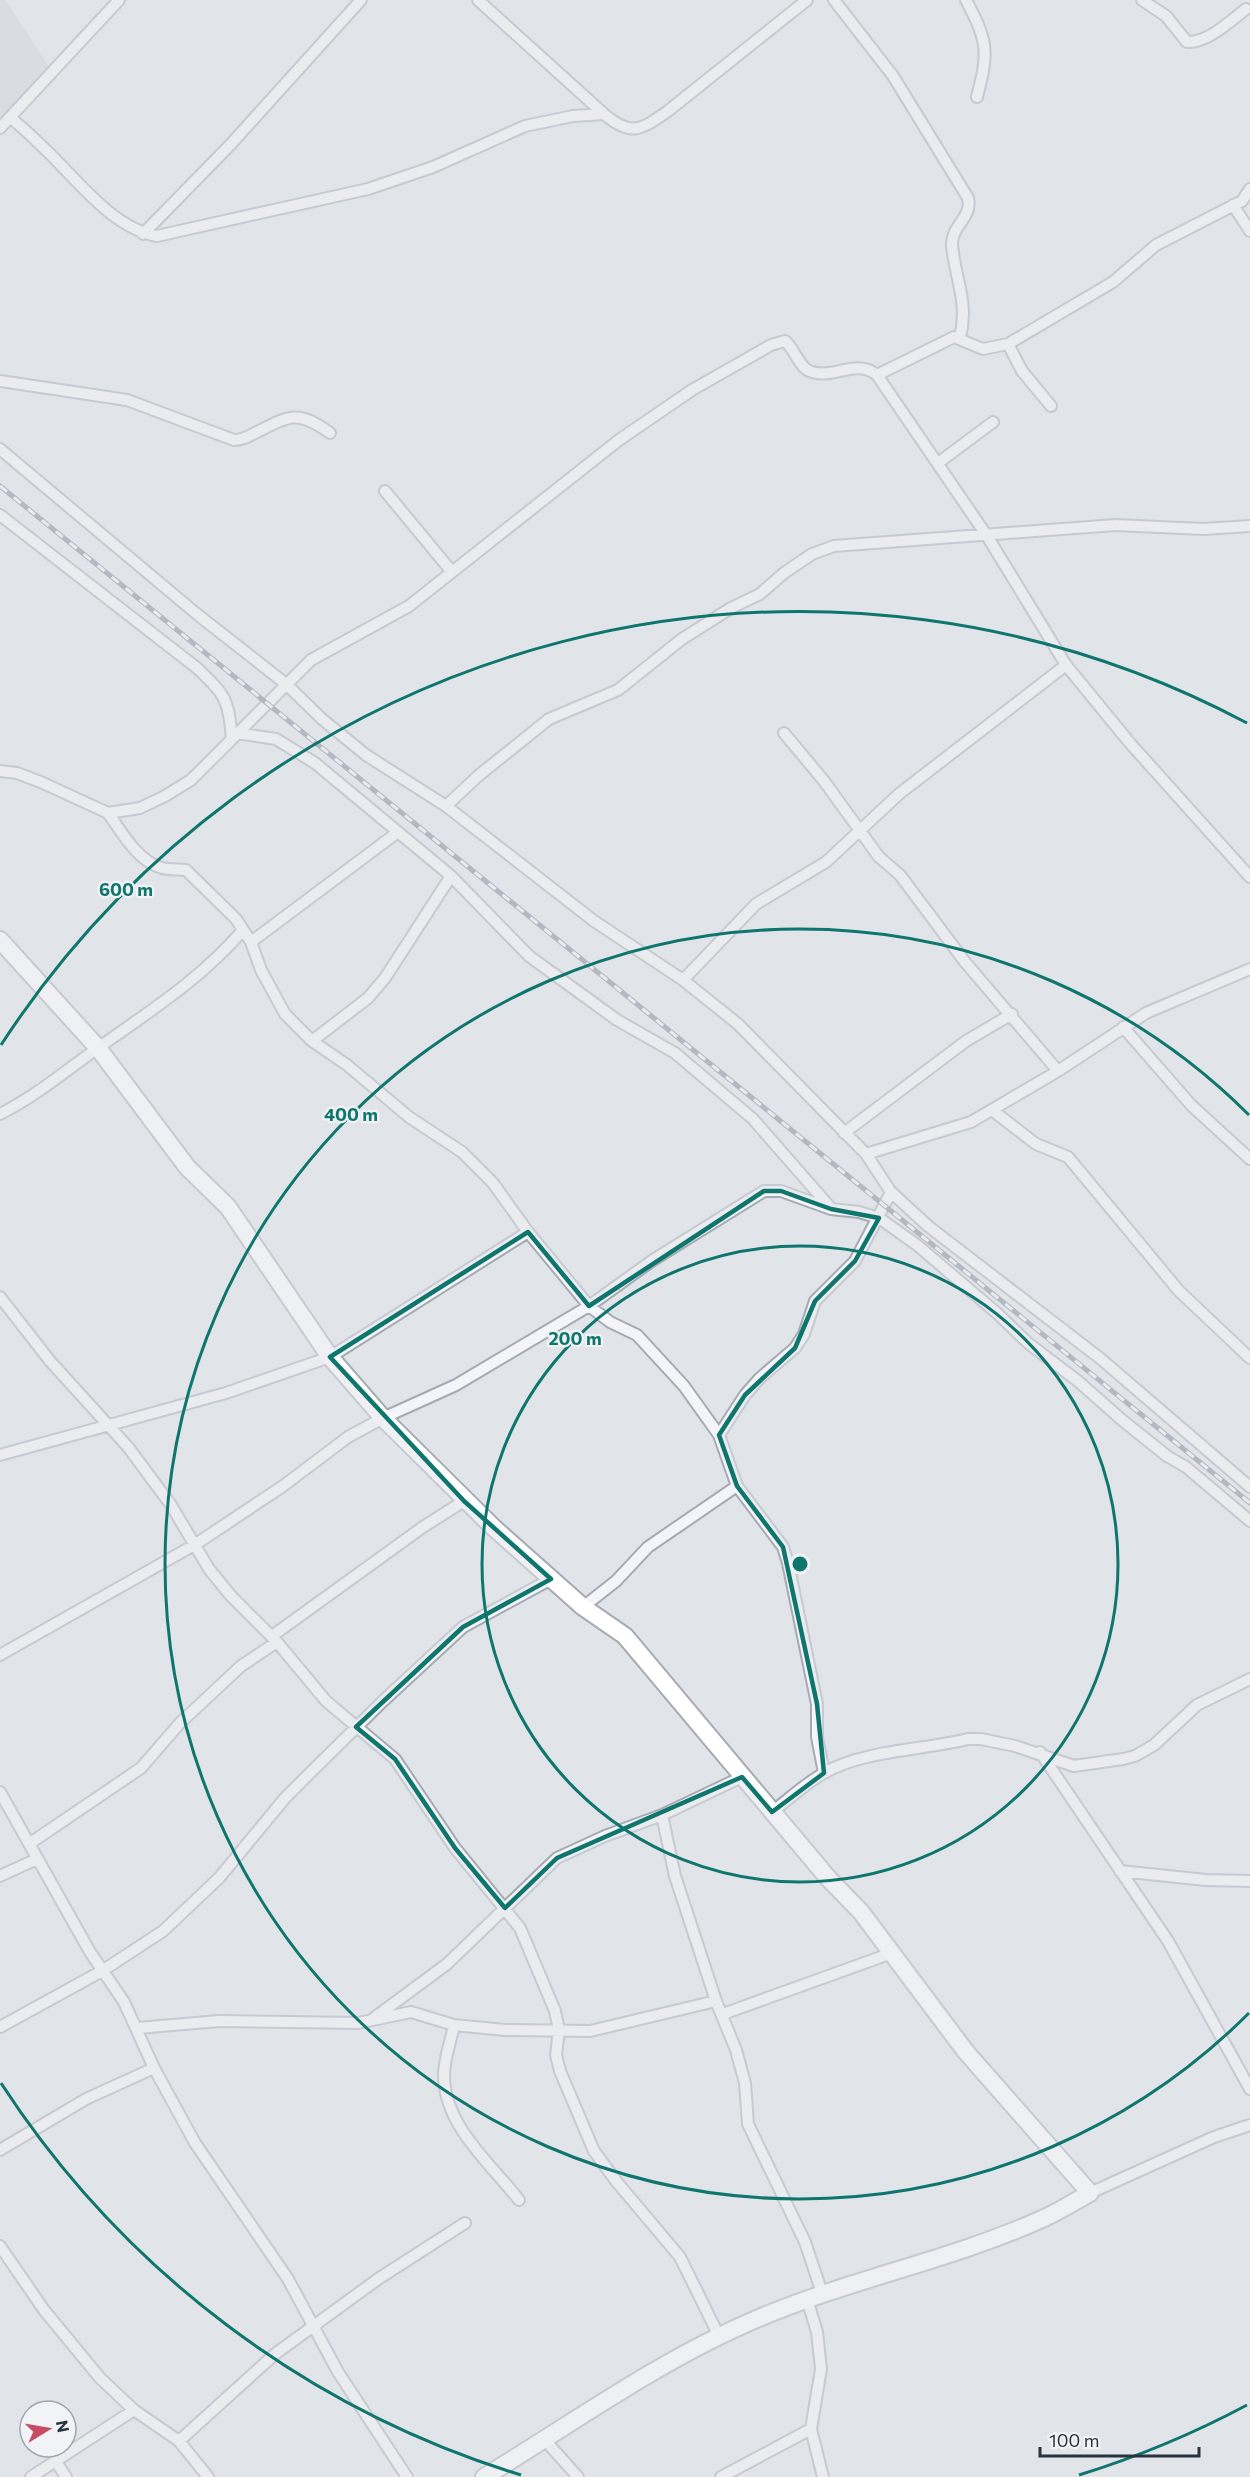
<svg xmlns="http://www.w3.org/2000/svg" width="1250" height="2477" viewBox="0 0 1250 2477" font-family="Commissioner,sans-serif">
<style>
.built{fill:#cfd4db}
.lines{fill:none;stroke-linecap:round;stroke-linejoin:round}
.street-casing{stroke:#a6abb3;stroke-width:14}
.secondary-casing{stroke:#a6abb3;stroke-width:20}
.street{stroke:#f4f5f8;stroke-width:10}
.secondary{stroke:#fff;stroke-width:16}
.rail-casing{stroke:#7b8492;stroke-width:5}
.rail{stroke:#f1f3f7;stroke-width:3;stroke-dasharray:9;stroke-linecap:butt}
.marked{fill:none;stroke:#0f766e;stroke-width:4.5;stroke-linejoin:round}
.ring{fill:none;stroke:#0f766e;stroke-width:3}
.centre{fill:#0f766e;stroke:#f1f3f7;stroke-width:3}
.ring-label{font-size:18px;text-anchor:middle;font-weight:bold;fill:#0f766e;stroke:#f1f3f7;stroke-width:4.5;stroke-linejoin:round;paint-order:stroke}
</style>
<rect width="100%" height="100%" fill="#e1e4e9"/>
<path class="built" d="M0,0H5L51,70L0,119Z"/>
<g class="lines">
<g class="street-casing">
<path id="street" d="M478,0L604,114C631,137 641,130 668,111L807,0
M834,0L893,76L968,198C973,217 951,226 952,245C955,278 969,304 960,337
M966,0C988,42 989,51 977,97
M1142,0L1166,16L1187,42C1208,43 1230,21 1246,9
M10,117C23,128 36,140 48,152C78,181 114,229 157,236L368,189L433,167L525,126L573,116L604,114
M0,128L119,0
M1233,205L1250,231
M143,234L231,144L361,0
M1008,344L1022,371L1051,406
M877,375L954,337L983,349L1008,344L1113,282L1156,245L1242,201L1250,189
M0,381L127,400L234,440C243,440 249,436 257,432C290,415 298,410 330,433
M0,449L198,615L286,684L322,719L366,755L446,806L594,921L683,980L738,1024L866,1154L891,1192L928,1226L1101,1359L1250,1487
M938,463L993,422
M385,491L452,572
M0,515L197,668C226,696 228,698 232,739
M236,733L276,739L315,763L451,876L529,956L617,1020L675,1053L753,1119L829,1206
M784,733L824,781L879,857L900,875L965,962L1058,1071
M0,771L17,773L43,783L108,813L140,808L165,796L191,780L311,660L409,606L619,440L692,390L771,345L785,341C795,349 799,369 812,372C834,379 857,358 877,375L987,536L1066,665L1129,742L1250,877
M446,806L478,776L549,719L618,690L682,639L731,608L760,594L784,573L812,554L834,546L1115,525L1204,529L1250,526
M108,813C121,831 138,862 162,868C169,870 178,869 186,870L236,919L251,942L261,970L285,1014L312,1041L347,1065L409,1117L462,1152L493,1183L528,1232L589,1306L610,1322L637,1335L684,1386L719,1435L737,1486L783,1547L788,1563L817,1704V1737L824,1773
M251,942L398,832
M683,980L756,904L826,862L899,794L1066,665
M1123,1027L1191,1105L1250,1159
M312,1041L368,998L385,978L451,876
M992,1110L1036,1144L1068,1157L1179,1291L1250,1358
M0,1114C36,1096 65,1071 98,1048C150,1011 201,979 243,930
M844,1133L966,1041L1012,1014
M866,1154L971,1122L1058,1071L1146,1013L1250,969
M0,1297L50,1361L128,1447L171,1505L209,1569L231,1596L277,1642L326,1701L395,1759L455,1848L520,1928L555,2011L559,2030L556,2055L560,2071L594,2151L616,2181L680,2257L719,2336
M719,1435L745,1395L760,1378L795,1348L804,1334L815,1301L855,1261L891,1192
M0,1455L226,1393L330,1357L528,1232
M583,1607L616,1581L648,1547L737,1486
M272,1636L423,1527L464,1501
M0,1655L196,1544L283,1486L348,1437L383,1418L456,1385L589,1306L653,1260L764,1191H781L831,1209L859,1212L879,1218L917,1245L998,1314L1028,1343L1079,1382L1122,1420L1167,1456L1186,1467L1250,1521
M1040,1752L1168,1941L1250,2089
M0,1792L90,1952L124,2002L154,2068L195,2143L288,2279L338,2372L407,2477
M772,1812C789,1799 806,1783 824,1773C863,1750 924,1750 968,1739H981L1015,1746L1074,1766L1123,1759L1135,1756L1154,1745L1197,1705L1250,1679
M662,1815L675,1876L716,2001L736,2050L745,2083L748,2124L805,2242L822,2293
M29,1844L141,1768L180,1723L241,1666L277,1642
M1120,1871L1206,1880L1250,1881
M0,1876L37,1859
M723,2014L892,1953
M374,2018L447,1964L557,1858L605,1836L662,1815L742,1777
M454,2025C451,2041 444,2059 444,2075C444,2126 491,2164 519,2200
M0,2027L102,1971L163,1931L219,1878L285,1798L309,1774L383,1701L463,1627L551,1579
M138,2028L219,2021L358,2023L411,2012L454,2025L505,2030L590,2031L716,2001
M0,2150L86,2099L154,2068
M1090,2193L1214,2137L1250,2125
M0,2246L44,2310L100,2378L134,2410L179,2441L208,2477
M807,2299L817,2332L821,2369L811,2429L823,2477
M544,2439L578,2477
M179,2441L275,2354L378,2279L465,2223
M55,2460L66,2477
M31,2477L134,2410
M721,2477L811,2429"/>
</g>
<g class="secondary-casing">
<path id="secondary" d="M0,940L98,1048L187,1167L228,1207L330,1357L383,1418L493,1527L583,1607L625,1636L828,1878L861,1912L966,2052L1090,2193C1074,2202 1058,2212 1042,2219C951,2260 851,2279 759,2318C661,2359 575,2422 484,2477"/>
</g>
<use href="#street" class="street"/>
<use href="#secondary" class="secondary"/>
<g class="rail-casing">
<path id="rail" d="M0,486L1250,1503"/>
</g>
<use href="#rail" class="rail"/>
</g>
<path d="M0 0H1250V2477H0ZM764,1191H781L831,1209L879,1218L855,1261L815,1301L795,1348L745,1395L719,1435L737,1486L783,1547L817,1704L824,1773L772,1812L742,1777L557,1858L505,1908L455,1848L395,1759L356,1727L463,1627L551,1579L464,1501L330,1357L528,1232L589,1306Z" fill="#e1e4e9" fill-opacity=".55" fill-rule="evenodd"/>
<path class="marked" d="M764,1191H781L831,1209L879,1218L855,1261L815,1301L795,1348L745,1395L719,1435L737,1486L783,1547L817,1704L824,1773L772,1812L742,1777L557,1858L505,1908L455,1848L395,1759L356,1727L463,1627L551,1579L464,1501L330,1357L528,1232L589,1306Z"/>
<g class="ring">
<circle cx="800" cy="1564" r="318"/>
<path d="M1249 2013A635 635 0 1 1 1249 1115"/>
<path d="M1247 2405A953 953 0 0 1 1079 2475M521 2475A953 953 0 0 1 1 2083M1 1045A953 953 0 0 1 1247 723"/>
</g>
<circle cx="800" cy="1564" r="9" class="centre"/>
<g class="ring-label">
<text x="126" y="896">600 m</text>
<text x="351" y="1121">400 m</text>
<text x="575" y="1345">200 m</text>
</g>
<g transform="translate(48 2429) rotate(79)"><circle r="28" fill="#f1f3f7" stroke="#a1a6ae" stroke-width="1.5"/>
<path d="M0-4.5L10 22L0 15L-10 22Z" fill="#c84c61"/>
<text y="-9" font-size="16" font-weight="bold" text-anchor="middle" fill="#2a3340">N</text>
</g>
<path d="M1040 2447v9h159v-9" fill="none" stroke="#2a3340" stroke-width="3"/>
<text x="1049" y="2447" font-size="18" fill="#2a3340" stroke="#f1f3f7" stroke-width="4.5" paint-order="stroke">100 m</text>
</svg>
